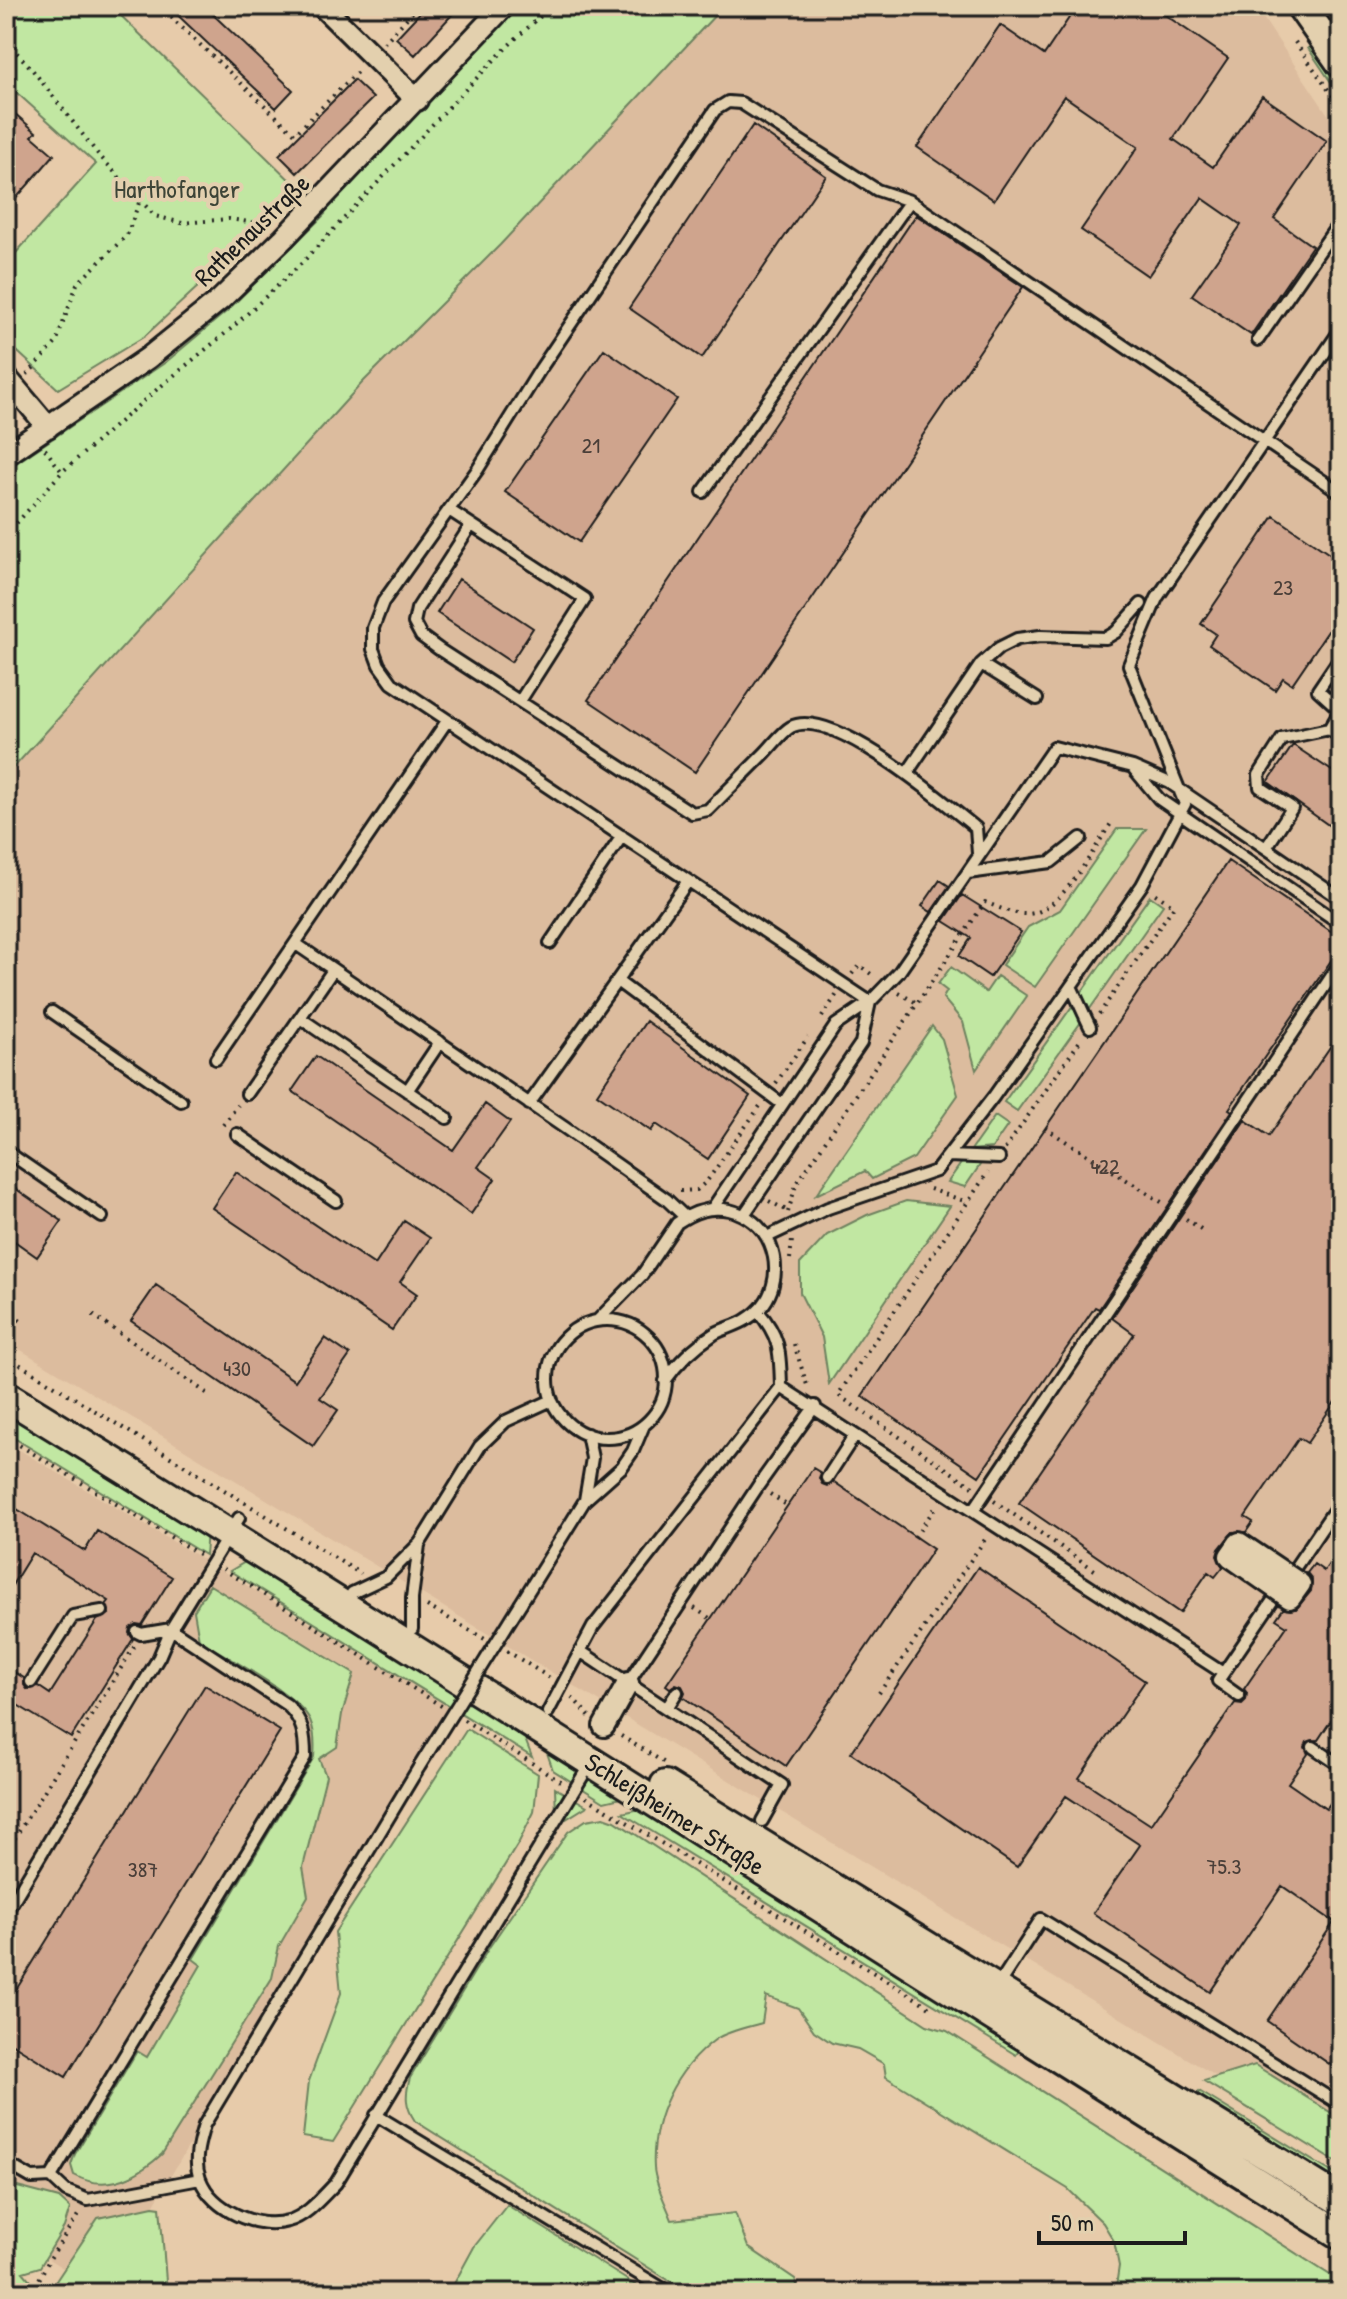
<svg xmlns="http://www.w3.org/2000/svg" width="1347" height="2299" viewBox="0 0 1347 2299" font-family="'Patrick Hand',sans-serif">
<style>
.built{fill:#dcbc9e}
.green{fill:#c1e7a2;stroke:#6e825f;stroke-width:2}
.building{fill:#cfa48d;stroke:#1c1c1c;stroke-width:2}
.lines{fill:none;stroke-linecap:round;stroke-linejoin:round}
.lane-casing{stroke:#1c1c1c;stroke-width:16}
.street-casing{stroke:#1c1c1c;stroke-width:26}
.secondary-casing{stroke:#1c1c1c;stroke-width:34}
.path{stroke:#1c1c1c;stroke-width:4;stroke-dasharray:2 6;stroke-linecap:butt}
.lane{stroke:#e3d0ae;stroke-width:10}
.street{stroke:#e3d0ae;stroke-width:20}
.secondary{stroke:#e3d0ae;stroke-width:28}
.lane-bridge-casing{stroke:#1c1c1c;stroke-width:16;stroke-linecap:butt}
.street-bridge-casing{stroke:#1c1c1c;stroke-width:26;stroke-linecap:butt}
.lane-bridge{stroke:#e3d0ae;stroke-width:10}
.street-bridge{stroke:#e3d0ae;stroke-width:20}
.labels{text-anchor:middle;stroke-width:8;stroke-linejoin:round;paint-order:stroke}
.number-label{font-size:22px;fill:#493e38}
.park-label{font-size:26px;fill:#3d4537;stroke:#e3d0ae}
.street-label{font-size:26px;fill:#1c1c1c;stroke:#e3d0ae}
</style>
<rect width="100%" height="100%" fill="#e7cbaa"/>
<filter id="ink" filterUnits="userSpaceOnUse"><feTurbulence type="fractalNoise" baseFrequency=".0125" numOctaves="2"/><feDisplacementMap in="SourceGraphic" scale="16" xChannelSelector="R" yChannelSelector="G"/><feConvolveMatrix kernelMatrix="1 2 1 2 8 2 1 2 1" color-interpolation-filters="sRGB"/></filter>
<g filter="url(#ink)">
<path class="built" d="M711,6H1255L1341,134V2152L6,1341V776L362,383L500,245L697,35L717,12Z
M6,1442L449,1706L153,2206L98,2218L63,2268L6,2233Z"/>
<path class="green" d="M6,6H111L301,191L145,336L58,389L6,341V264L96,164L6,83Z
M519,6H711L718,12L500,245L362,383L6,776V470L166,362L227,311L325,214L321,210L418,113Z
M1314,44L1341,83V97L1308,48Z
M1117,829H1146L1035,987L1002,965L1028,927L1060,910Z
M1150,896L1163,905L1087,1013L1081,993Z
M951,967L986,992L997,976L1027,996L976,1070L963,1022L943,998L947,991L938,984Z
M1073,1005L1081,1022L1017,1111L1004,1102Z
M932,1026L942,1039L958,1095L914,1158L872,1179L865,1171L816,1195Z
M995,1116L1008,1125L992,1148L971,1150Z
M962,1162H982L965,1187L948,1182Z
M906,1201L950,1206L829,1384L822,1337L800,1293V1264L827,1235L867,1215Z
M6,1407L207,1531L205,1555L6,1433Z
M252,1558L521,1729L532,1757L230,1571Z
M210,1585L354,1674L342,1714L337,1747L319,1759L326,1776L303,1867L308,1896L279,1946L272,1978L162,2154C137,2177 106,2193 74,2175L71,2165L75,2154L137,2051L147,2057L201,1965L193,1959L314,1757C315,1745 315,1731 310,1720C298,1694 224,1656 199,1640L194,1611Z
M467,1729L538,1774L534,1812L519,1842L333,2142L303,2137L309,2081L341,1993L335,1932Z
M544,1744L629,1796L604,1802L553,1770Z
M555,1788L587,1806L566,1819L556,1813Z
M640,1809L1020,2049L1016,2055L622,1813Z
M604,1817L615,1821L927,2025L947,2031L1341,2282V2293H1115L1119,2266L1114,2241L1103,2223L1068,2189L886,2077L884,2064L858,2049L832,2043L814,2031L798,2008L766,1996L762,2023C748,2027 728,2031 716,2039C676,2068 651,2118 654,2168C655,2184 666,2204 672,2220L735,2213L748,2247L795,2279L800,2293H689L415,2121C405,2106 405,2095 410,2078L490,1946L568,1832L586,1820Z
M1255,2065L1341,2119V2165L1204,2081Z
M1199,2091L1341,2178V2183L1195,2095Z
M6,2184L59,2198L70,2208L64,2227L40,2267L23,2272L41,2293H6Z
M507,2205L632,2283L648,2293H449L474,2247Z
M153,2206L160,2207L167,2293H48L98,2218Z"/>
<path class="building" d="M168,6H204L293,90L276,108Z
M426,6H460L415,55L396,38Z
M1077,6H1152L1228,58L1173,139L1213,167L1262,96L1327,141L1274,219L1312,246L1251,335L1192,295L1241,225L1202,198L1148,276L1081,230L1138,147L1064,96L994,200L917,147L1000,25L1044,55Z
M354,80L373,98L297,173L279,155Z
M6,106L36,132L32,136L54,155L6,210Z
M753,125L826,176L702,358L629,308Z
M916,215L1023,287L695,772L588,700Z
M604,349L677,399L579,542L505,492Z
M1274,516L1341,562V612L1292,684L1283,678L1275,690L1209,645L1216,634L1201,624Z
M459,579L533,628L511,662L437,613Z
M1293,745L1341,777V834L1268,782Z
M1228,861L1341,938V946L1229,1109L1232,1111L1099,1309L1095,1307L979,1476L862,1396Z
M940,880L949,886L931,912L922,906Z
M962,895L1021,932L990,977L959,956L971,938L944,921Z
M646,1021L750,1096L708,1159L656,1124L651,1131L597,1094Z
M1341,1031V1393L1307,1443L1299,1438L1245,1517L1253,1522L1246,1532H1233L1219,1549L1217,1556L1223,1567L1215,1577L1208,1572L1180,1613L1019,1503L1134,1334L1112,1318L1245,1120L1269,1136Z
M316,1056L453,1150L485,1104L510,1122L478,1167L495,1179L471,1214L292,1091Z
M236,1172L375,1265L404,1221L430,1238L400,1282L417,1294L392,1330L212,1208Z
M6,1182L62,1221L37,1257L6,1235Z
M156,1285L295,1381L325,1338L350,1355L320,1398L338,1410L313,1446L131,1321Z
M813,1468L821,1473L819,1478L822,1484L827,1486L834,1482L933,1549L786,1766L683,1697L685,1692L682,1686L676,1684L670,1688L666,1685Z
M12,1506L85,1551L97,1531L172,1577L142,1625L136,1624L130,1628L129,1633L133,1639L71,1738L6,1698V1667L24,1678V1685L27,1689L38,1686L50,1694L97,1620L109,1614L106,1605L109,1601L32,1553L6,1595V1516Z
M1341,1547V1725L1332,1719L1318,1740L1307,1742L1305,1747L1308,1754L1288,1783L1326,1809L1341,1788V2072L1267,2021L1334,1922L1282,1886L1210,1992L1093,1913L1140,1845L1066,1796L1017,1867L851,1753L978,1567L1145,1681L1079,1778L1151,1825L1235,1703L1242,1704L1246,1700L1247,1693L1244,1689L1287,1626L1276,1619L1283,1609H1296L1311,1591L1312,1579L1307,1573L1314,1564L1324,1571Z
M205,1685L280,1731L66,2077L6,2040V2006Z"/>
<g class="lines">
<g class="lane-casing">
<path id="lane" d="M1258,340L1341,220
M703,492L910,201
M449,510L585,599L520,701
M471,525L417,609L414,623L421,636L440,650L692,813L708,810C727,791 746,772 765,753C773,745 782,732 791,727C831,705 945,803 976,828L978,853
M981,664L1037,699
M1329,729L1341,737
M1134,769L1159,799L1341,924
M907,773L981,664L999,648L1017,639L1040,636L1106,638L1116,632L1141,604
M1266,848L1292,808L1260,787L1259,775L1282,739L1329,729L1340,710L1318,690L1341,656
M968,873L1051,862L1081,838
M550,943L622,836
M296,944L565,1128L666,1199L685,1217
M617,981L782,1104
M1071,986L1090,1027
M870,1002L392,683L379,665L373,649V628L383,602L478,469L541,368L715,110L728,102L741,103L877,190L910,201L1341,493
M52,1012L181,1101
M300,1018L447,1118
M216,1059L447,721
M407,1091L440,1042
M247,1094L333,970
M529,1104L688,881
M237,1134L336,1201
M6,1151L102,1217
M948,1156L999,1158
M712,1209L836,1025L870,1002L899,972L1054,747L1133,767L1170,783L1341,899
M744,1215L861,1043L870,1002
M767,1237L828,1208L936,1171L994,1096L1142,885L1185,804L1129,665L1157,598L1341,329
M758,1311C781,1338 780,1353 781,1387L855,1435L827,1478
M548 1379a59 59 0 1 1 118 0a59 59 0 1 1-118 0Z
M597,1321L642,1275L677,1223C693,1212 709,1206 729,1210C747,1214 763,1227 770,1244C781,1271 774,1303 747,1319C737,1326 724,1328 714,1334C694,1347 678,1362 665,1381
M855,1435L1223,1673
M585,1500L592,1458L587,1434
M973,1511L1341,962
M352,1593L386,1577L420,1543L480,1446L506,1421L552,1400
M521,1603L585,1500L622,1467L633,1451L644,1425
M412,1629V1598L419,1545
M580,1651L628,1683L758,1486L815,1406
M31,1682L73,1616L102,1611
M628,1683L782,1785L762,1821
M1239,1696L1218,1681L1341,1500
M667,1708L677,1692
M548,1712L593,1627L781,1387
M1313,1747L1341,1766
M419,1767L204,2125C199,2143 193,2160 200,2179C212,2210 257,2230 288,2221C307,2216 322,2197 336,2183L590,1764
M6,1913L159,1657L171,1629L239,1518
M997,1987L1041,1919L1341,2105
M376,2115L670,2293
M6,2163L32,2178L51,2177L66,2191L88,2200L200,2179
M51,2177L305,1757C305,1735 303,1720 287,1705L171,1629L141,1634L137,1632"/>
</g>
<g class="street-casing">
<path id="street" d="M322,6L417,100
M6,377L48,427
M6,455L148,358L220,300L284,238L504,6
M604,1726L628,1683"/>
</g>
<g class="secondary-casing">
<path id="secondary" d="M1301,6L1341,63
M6,1396C454,1671 895,1957 1341,2235
M665,1785L1341,2201"/>
</g>
<path class="path" d="M159,6L295,134L359,70
M1272,6L1279,17
M1333,6L1341,17
M6,41L31,68L97,153L155,216L182,223L229,219L270,225
M1295,42L1341,108
M384,43L418,6
M27,375L56,343L77,284L127,235L140,200
M45,449L62,472
M6,535L62,472L149,396L233,327L302,263L464,91L513,41L552,6
M852,974L859,965L875,977
M899,993L917,1003
M1099,1014L1174,906L1154,893
M822,1017L837,994
M776,1083L808,1037
M223,1125L238,1105
M1045,1128L1163,1203
M1005,1149L1082,1038
M930,1189L967,1202
M680,1191L697,1190L707,1181L760,1106
M769,1201L788,1211
M788,1212L796,1185L985,902C1000,908 1018,917 1034,913C1064,906 1094,848 1112,822
M1186,1219L1204,1231
M790,1259L792,1240
M6,1310L25,1324
M93,1315L208,1394
M794,1344L807,1385
M6,1356L361,1574
M6,1437L202,1556
M973,1487L838,1395L988,1172
M770,1494L788,1506
M994,1501L1099,1573
M915,1537L937,1505
M223,1569L443,1707
M427,1606L485,1639
M694,1608L711,1619
M507,1651L550,1678
M879,1693L986,1538
M572,1697L590,1717
M464,1720L565,1784
M621,1736L665,1763
M586,1797L933,2009
M6,1852L136,1644
M6,2286L10,2293
M32,2293L49,2260L80,2212"/>
<use href="#lane" class="lane"/>
<use href="#street" class="street"/>
<use href="#secondary" class="secondary"/>
<g class="lane-bridge-casing">
<path id="lane-bridge" d="M419,1767L521,1603"/>
</g>
<g class="street-bridge-casing">
<path id="street-bridge" d="M1239,1543L1300,1584L1290,1598L1230,1556Z"/>
</g>
<use href="#lane-bridge" class="lane-bridge"/>
<use href="#street-bridge" class="street-bridge"/>
</g>
</g>
<g class="labels">
<g class="number-label">
<text x="591" y="453">21</text>
<text x="1283" y="595">23</text>
<text x="1105" y="1174">422</text>
<text x="237" y="1376">430</text>
<text x="1224" y="1874">75.3</text>
<text x="143" y="1877">387</text>
</g>
<g class="park-label">
<text x="177" y="198">Harthofanger</text>
</g>
<g class="street-label">
<text transform="translate(252 230) rotate(-44)" y="9">Rathenaustraße</text>
<text transform="translate(675 1814) rotate(32)" y="9">Schleißheimer Straße</text>
</g>
</g>
<rect width="1347" height="2299" fill="none" stroke="#e3d0ae" stroke-width="32"/>
<rect x="16" y="16" width="1315" height="2267" fill="none" stroke="#1c1c1c" stroke-width="3" filter="url(#ink)"/>
<path d="M1039 2231v12h146v-12" fill="none" stroke="#1c1c1c" stroke-width="4"/>
<text x="1051" y="2231" font-size="24" fill="#1c1c1c" stroke="#e3d0ae" stroke-width="6" paint-order="stroke">50 m</text>
</svg>
